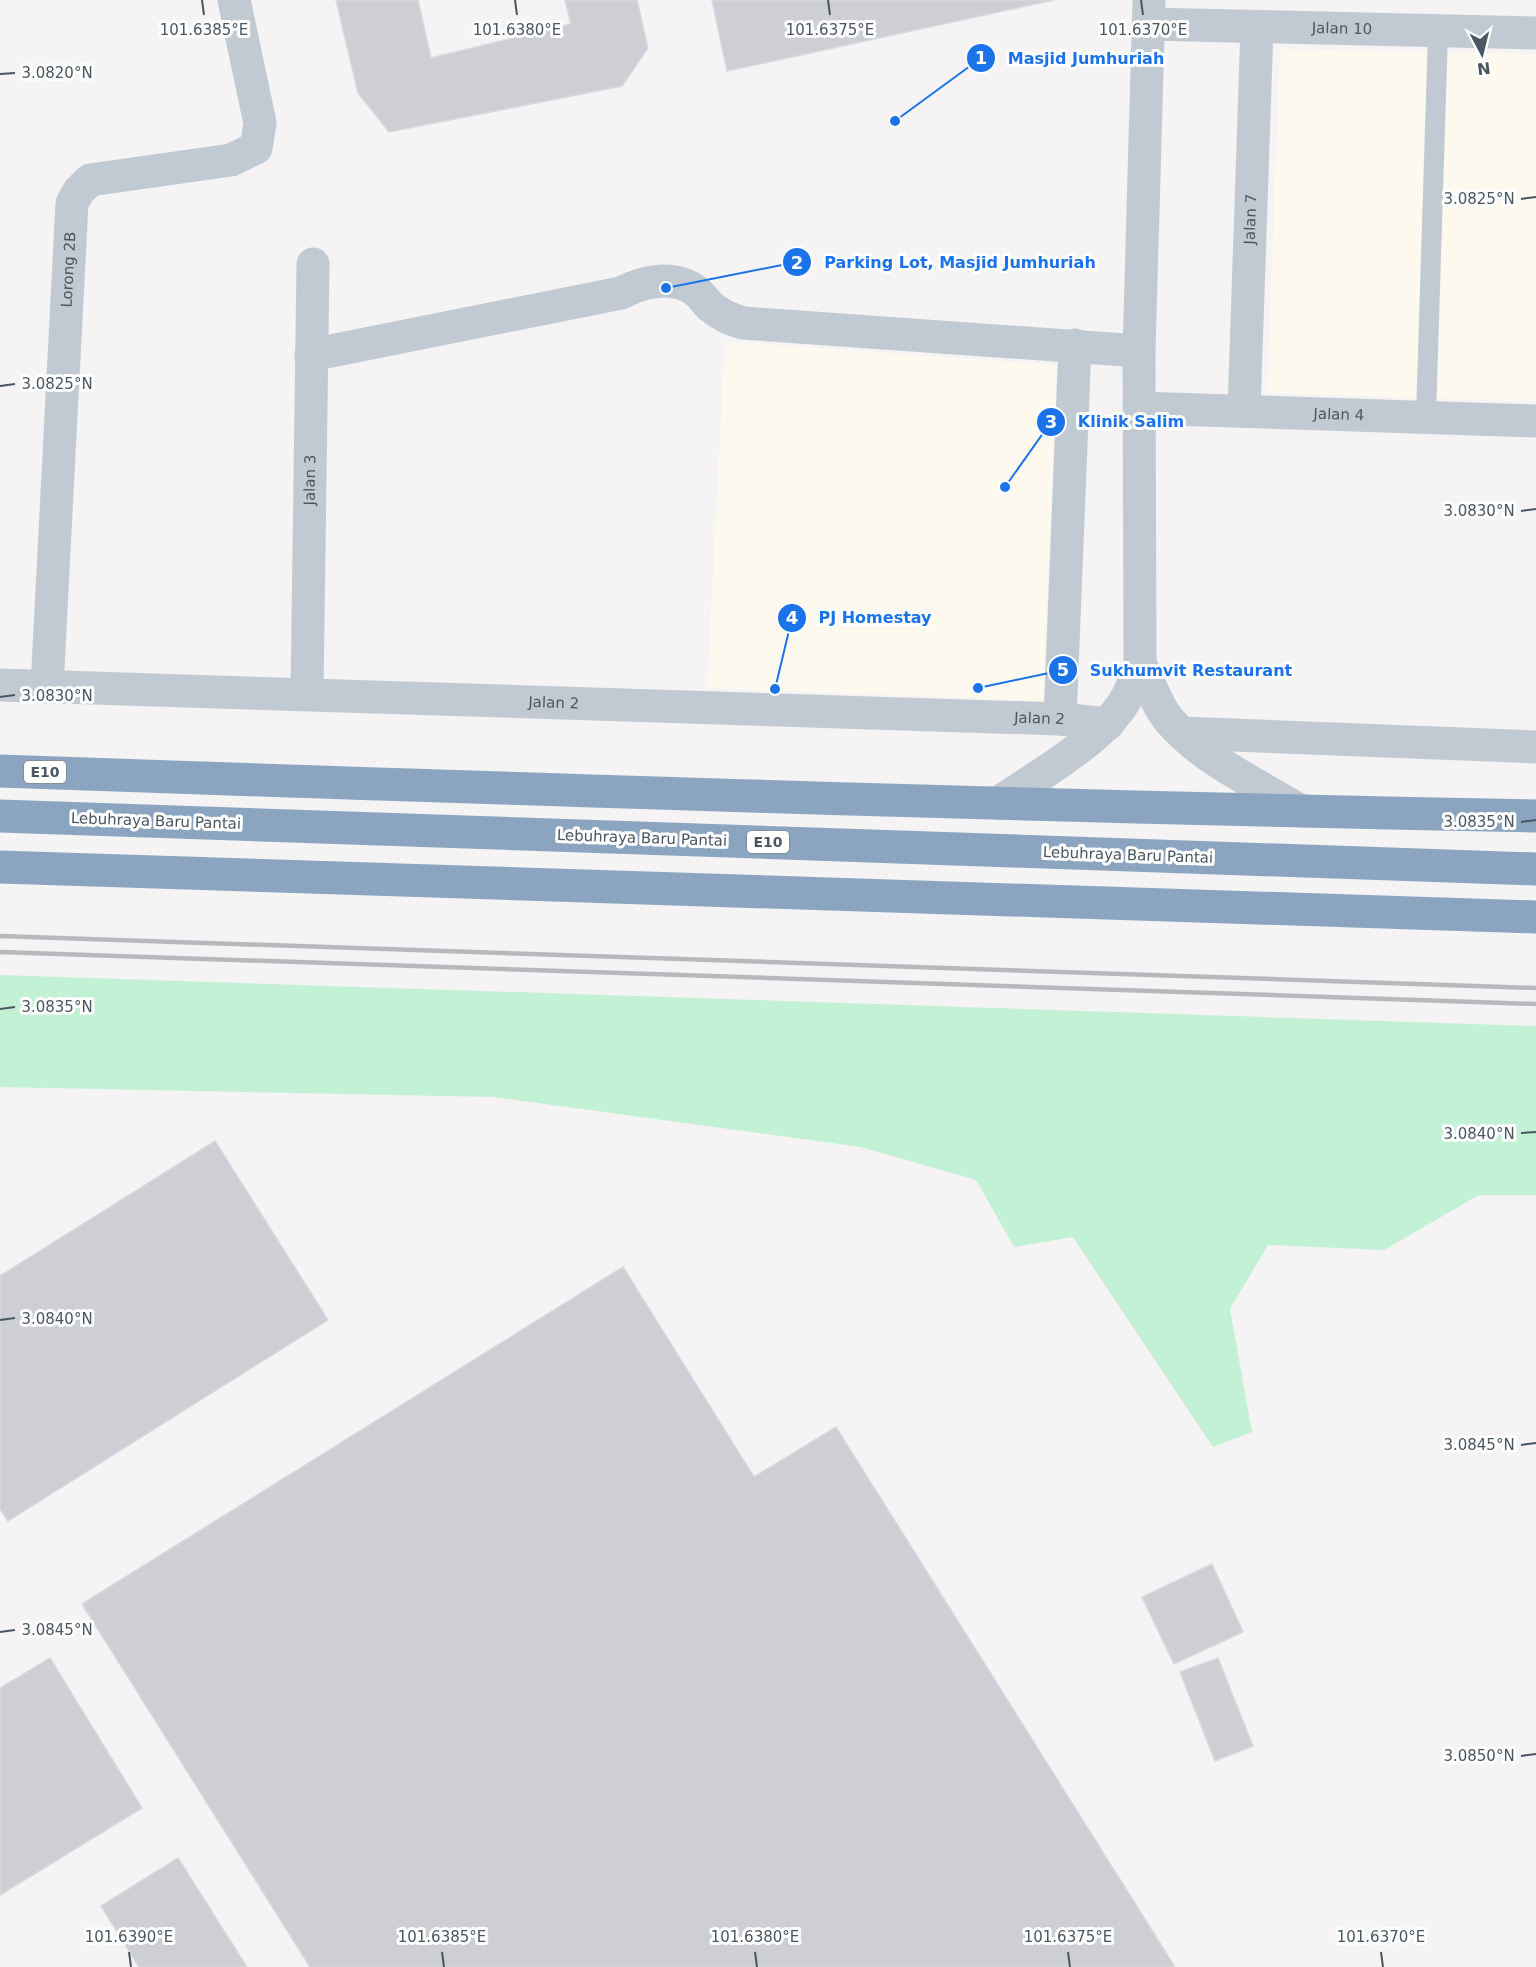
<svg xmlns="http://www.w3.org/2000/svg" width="1536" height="1967" viewBox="0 0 1536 1967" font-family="'DejaVu Sans',sans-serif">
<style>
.commercial{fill:#fdf9ef}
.green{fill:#c3f1d5}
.building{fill:#cdcfd5;stroke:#d7d9de;stroke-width:1.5}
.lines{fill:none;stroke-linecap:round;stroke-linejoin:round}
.service{stroke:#c1cad2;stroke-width:20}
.minor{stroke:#c1cad2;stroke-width:33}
.tertiary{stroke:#c1cad2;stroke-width:33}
.motorway{stroke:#8ba5c1;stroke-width:33}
.rail{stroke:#b5b8bd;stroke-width:4.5}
.ticks{fill:none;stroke:#4a5661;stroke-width:2}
.labels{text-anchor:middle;stroke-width:6;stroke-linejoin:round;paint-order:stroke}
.shield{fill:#fff;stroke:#808990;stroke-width:1.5}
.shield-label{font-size:14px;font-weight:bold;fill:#4a5661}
.street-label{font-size:15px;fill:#4a5661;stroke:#fff}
.ticks-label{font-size:15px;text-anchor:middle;fill:#4a5661;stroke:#fff;stroke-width:6;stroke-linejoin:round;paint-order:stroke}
.leader{fill:none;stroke:#1a73e8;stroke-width:2}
.callout-dot{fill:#1a73e8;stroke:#fff;stroke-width:2}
.mark-label{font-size:18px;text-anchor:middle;font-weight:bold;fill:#fff}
.callout-label{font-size:16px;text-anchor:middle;font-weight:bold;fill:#1a73e8;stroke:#fff;stroke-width:6;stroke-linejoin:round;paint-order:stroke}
</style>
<rect width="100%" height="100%" fill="#f5f3f3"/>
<path class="commercial" d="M1280,49L1536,54V402L1267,393Z
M725,341L1057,365L1043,701L707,688Z"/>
<path class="green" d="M0,975L1536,1026V1195H1479L1384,1250L1268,1245L1230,1309L1252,1432L1213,1447L1073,1237L1014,1247L976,1180L861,1147L493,1097L0,1087Z"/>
<path class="building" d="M336,0H418L431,58L571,24L565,0H637L648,48L622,86L389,132L358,93Z
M712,0H1054L727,71Z
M215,1141L328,1320L8,1521L0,1509V1276Z
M623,1267L754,1477L836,1427L1175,1967H310L82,1604Z
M1212,1564L1243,1632L1174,1664L1142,1597Z
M50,1658L142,1808L0,1895V1688Z
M1218,1658L1253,1746L1215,1761L1180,1672Z
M178,1858L247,1967H139L101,1906Z"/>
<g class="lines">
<path class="service" d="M1426,417L1438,32"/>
<g class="minor">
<path id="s1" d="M1148,24L1536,33"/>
<path d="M311,355L621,293C644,281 675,274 697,292C702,296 705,301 710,306C720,315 730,319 743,323L1139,351"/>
<path id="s2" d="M1139,408L1536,421"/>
<path id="s3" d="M1244,411L1257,27"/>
<path id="s4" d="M0,685L1060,719L1108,724"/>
<path id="s5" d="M47,687L72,203L79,191L90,180L231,160L256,148L260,123L234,0"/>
<path id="s6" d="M307,694L313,264"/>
<path d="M1060,719L1075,345"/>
<path d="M1183,733L1536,747"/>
</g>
<path class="tertiary" d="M1140,663C1149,681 1156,704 1169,720C1203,760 1257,784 1301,811
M998,803C1037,776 1105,739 1127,697C1133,687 1136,674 1140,663L1139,351L1149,0"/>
<path class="motorway" d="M0,771C512,789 1024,806 1536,816
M0,816L1536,869
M0,867L1536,917"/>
<path class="rail" d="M0,936L1536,988
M0,952L1536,1004"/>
</g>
<path class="ticks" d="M202,0L204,15M515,0L517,15M828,0L830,15M1141,0L1143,15M0,74L15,73M1521,199L1536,197M0,386L15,384M1521,511L1536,509M0,697L15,695M1521,822L1536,820M0,1009L15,1007M1521,1133L1536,1132M0,1320L15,1318M1521,1445L1536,1443M0,1632L15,1630M1521,1756L1536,1754M129,1952L131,1967M442,1952L444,1967M755,1952L757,1967M1068,1952L1070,1967M1381,1952L1383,1967"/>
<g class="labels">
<g class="shield">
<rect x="24" y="761" width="42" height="22" rx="4.5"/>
<rect x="747" y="831" width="42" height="22" rx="4.5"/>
</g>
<g class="shield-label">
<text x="45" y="777">E10</text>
<text x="768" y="847">E10</text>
</g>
<g class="street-label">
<text dy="5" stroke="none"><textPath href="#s1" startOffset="194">Jalan 10</textPath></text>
<text dy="5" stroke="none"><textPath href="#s3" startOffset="192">Jalan 7</textPath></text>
<text dy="5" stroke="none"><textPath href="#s5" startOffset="418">Lorong 2B</textPath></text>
<text dy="5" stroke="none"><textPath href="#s2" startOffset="200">Jalan 4</textPath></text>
<text dy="5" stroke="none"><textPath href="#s6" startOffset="214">Jalan 3</textPath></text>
<text dy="5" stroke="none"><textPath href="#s4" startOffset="554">Jalan 2</textPath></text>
<text dy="5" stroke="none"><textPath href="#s4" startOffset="1040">Jalan 2</textPath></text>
<text transform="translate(156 821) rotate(2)" y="5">Lebuhraya Baru Pantai</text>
<text transform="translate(642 838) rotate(2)" y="5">Lebuhraya Baru Pantai</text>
<text transform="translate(1128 855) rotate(2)" y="5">Lebuhraya Baru Pantai</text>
</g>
</g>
<g class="ticks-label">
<text x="204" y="35">101.6385°E</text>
<text x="517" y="35">101.6380°E</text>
<text x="830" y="35">101.6375°E</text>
<text x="1143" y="35">101.6370°E</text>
<text x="57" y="78">3.0820°N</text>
<text x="1479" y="204">3.0825°N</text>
<text x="57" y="389">3.0825°N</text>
<text x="1479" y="516">3.0830°N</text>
<text x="57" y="701">3.0830°N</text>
<text x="1479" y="827">3.0835°N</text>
<text x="57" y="1012">3.0835°N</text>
<text x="1479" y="1139">3.0840°N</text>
<text x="57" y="1324">3.0840°N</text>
<text x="1479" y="1450">3.0845°N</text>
<text x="57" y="1635">3.0845°N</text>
<text x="1479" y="1761">3.0850°N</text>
<text x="129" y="1942">101.6390°E</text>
<text x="442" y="1942">101.6385°E</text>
<text x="755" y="1942">101.6380°E</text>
<text x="1068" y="1942">101.6375°E</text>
<text x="1381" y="1942">101.6370°E</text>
</g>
<path class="leader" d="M895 121L981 58M666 288L797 262M1005 487L1051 422M775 689L792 618M978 688L1063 670"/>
<g class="callout-dot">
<circle cx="895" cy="121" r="6"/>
<circle cx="666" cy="288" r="6"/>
<circle cx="1005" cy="487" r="6"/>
<circle cx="775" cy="689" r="6"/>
<circle cx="978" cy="688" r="6"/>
<circle cx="981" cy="58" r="15"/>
<circle cx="797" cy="262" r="15"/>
<circle cx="1051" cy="422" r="15"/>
<circle cx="792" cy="618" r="15"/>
<circle cx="1063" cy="670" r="15"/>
</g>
<g class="mark-label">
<text x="981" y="64">1</text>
<text x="797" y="269">2</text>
<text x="1051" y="428">3</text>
<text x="792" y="624">4</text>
<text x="1063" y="676">5</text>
</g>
<g class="callout-label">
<text x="1086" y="64">Masjid Jumhuriah</text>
<text x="960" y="268">Parking Lot, Masjid Jumhuriah</text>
<text x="1131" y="427">Klinik Salim</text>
<text x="875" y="623">PJ Homestay</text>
<text x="1191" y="676">Sukhumvit Restaurant</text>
</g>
<g transform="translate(1482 54) rotate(173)" stroke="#ffffff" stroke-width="4.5" paint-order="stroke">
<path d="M0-4.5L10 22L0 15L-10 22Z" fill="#4a5661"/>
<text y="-9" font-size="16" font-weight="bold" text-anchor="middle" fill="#4a5661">N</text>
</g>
</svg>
